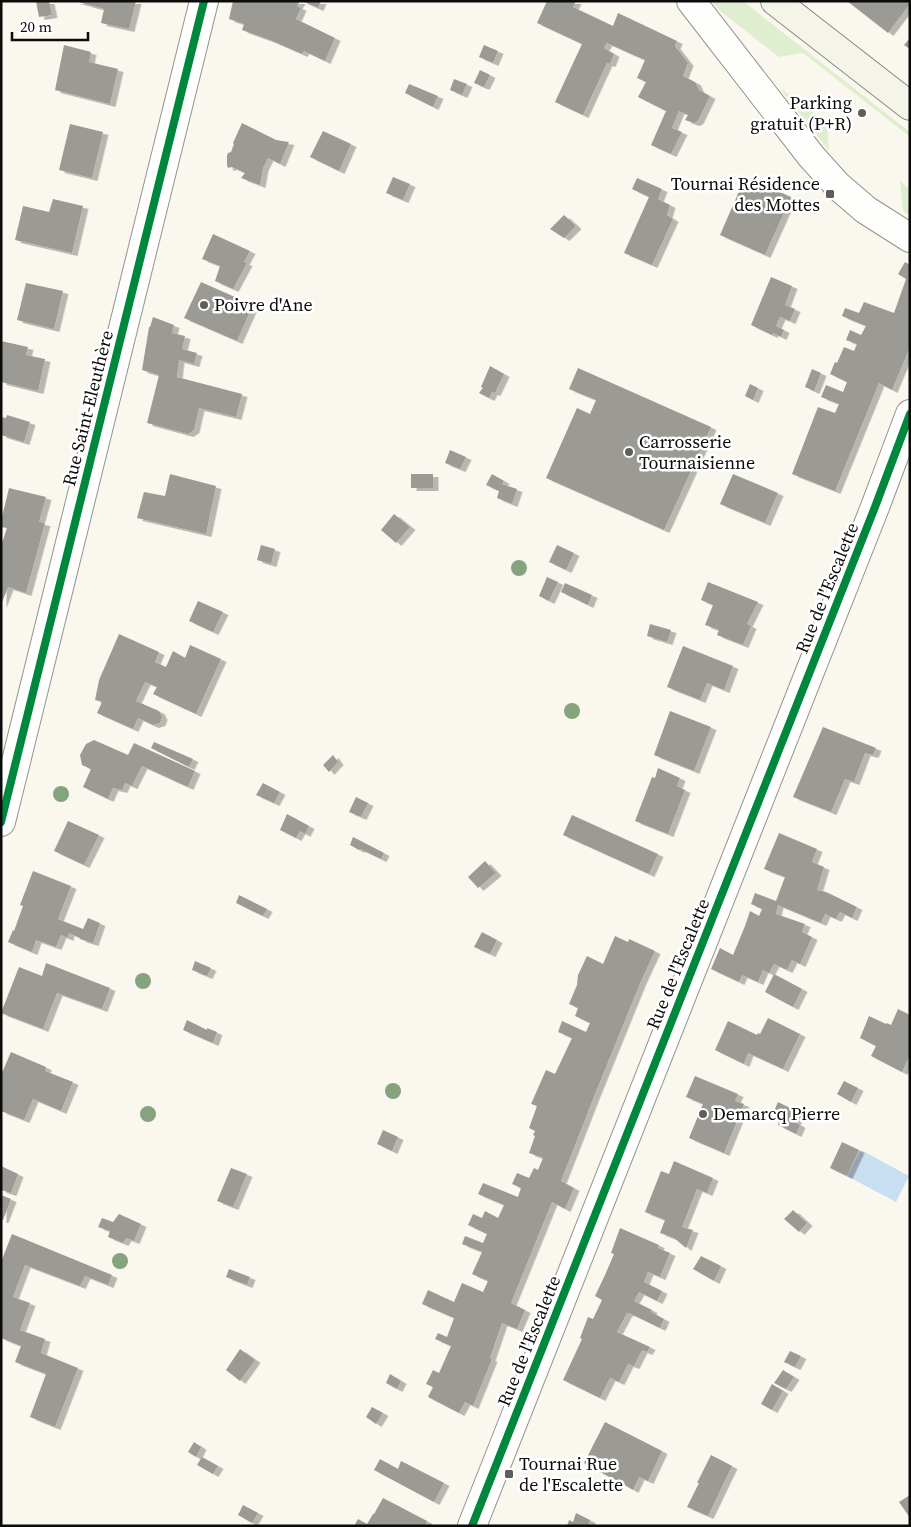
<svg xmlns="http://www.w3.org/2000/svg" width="911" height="1527" viewBox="0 0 911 1527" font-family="'Source Serif 4',serif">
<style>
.green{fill:#e0eed0}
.water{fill:#c8def1}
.building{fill:#9c9a95;filter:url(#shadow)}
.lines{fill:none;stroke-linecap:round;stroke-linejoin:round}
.street-casing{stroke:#93928d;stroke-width:30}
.secondary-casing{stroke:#898884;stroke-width:30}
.street{stroke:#fefefc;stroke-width:28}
.secondary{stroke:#f4f4e8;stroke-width:28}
.cycleway-casing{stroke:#fff;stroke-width:11}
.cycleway{stroke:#00873e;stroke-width:8}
.tree{fill:#85a37d}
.poi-dot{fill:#5f5e5a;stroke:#fff;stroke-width:2}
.labels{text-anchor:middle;stroke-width:5;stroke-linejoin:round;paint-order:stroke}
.poi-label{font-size:18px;fill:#0b0b0b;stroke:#fff;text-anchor:start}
.street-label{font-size:18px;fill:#0b0b0b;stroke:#fff}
</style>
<defs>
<filter id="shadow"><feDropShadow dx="5.5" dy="3" stdDeviation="0" flood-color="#0004"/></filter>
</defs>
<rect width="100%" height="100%" fill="#faf8ee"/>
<path class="green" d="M711,1H743L910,132V137L803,53L779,57L721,12Z
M780,89L784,91L827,123L829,151Z
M900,181L910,190V216L903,211Z"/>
<path class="water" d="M861,1150L909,1176L896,1202L847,1176Z"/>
<path class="building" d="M36,1H49L52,15L39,17Z
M75,1H136L129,29L101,23L104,9Z
M233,1H300L297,6L301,8L296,19L335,38L325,61L304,51L302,54L270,40L242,30L244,24L229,19Z
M302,1H321L318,8Z
M547,1H576L573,7L613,26L618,13L677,41L675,46L688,63L683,76L695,82L699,90L710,96L698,121L694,123L685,120L688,115L679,111L672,128L682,132L671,154L651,145L666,111L638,97L646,82L637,78L645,60L629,53L607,43L604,48L614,54L610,64L607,63L583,115L555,102L582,44L537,23Z
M847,1H910V4L888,33Z
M910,38V49L904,45Z
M64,45L91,52L89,62L118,69L110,104L55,90Z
M484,45L498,51L493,63L479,57Z
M480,70L490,75L484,87L474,83Z
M454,79L467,84L462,95L450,90Z
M409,84L438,96L433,107L405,93Z
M242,123L276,140L289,142L280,164L268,158L263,168L260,185L241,178L245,173L232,167L228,168L227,165V155L228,153L231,152L234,144L233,143Z
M70,124L103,132L92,178L59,170Z
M323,131L351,144L339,171L310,157Z
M393,177L410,184L403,200L386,193Z
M637,178L662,189L658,199L670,205L667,215L673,219L652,265L624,253L649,197L632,189Z
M753,180L791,197L765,255L720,235L740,189L747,192Z
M53,199L83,206L72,253L15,240L23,206L49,212Z
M564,215L576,226L564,238L550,229Z
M213,234L250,251L244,262L247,263L233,289L215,281L220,266L202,259Z
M905,262L910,265V347L892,390L879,383L835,491L792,474L818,407L835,413L839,404L821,397L826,385L843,392L847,382L830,374L835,362L837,363L844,347L854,351L857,344L846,340L850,330L861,335L866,326L842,316L845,308L859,313L864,302L894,313L906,279L898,274Z
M771,277L792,286L785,305L795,309L790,321L780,317L776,326L784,330L781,337L773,333L772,335L751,325Z
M201,282L253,305L237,341L184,318Z
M26,283L63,291L54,329L17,320Z
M153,317L174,325L172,333L185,336L182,349L197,353L194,364L179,360L177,377L242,394L236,417L199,408L194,430L188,434L147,423L159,375L142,370L149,327H150Z
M1,341L28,347L26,355L45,359L38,391L1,382Z
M490,366L504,374L495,393L492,392L489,398L479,393L483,388L481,387Z
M578,368L711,427L664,530L546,478L577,408L590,414L596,400L569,389Z
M812,369L821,373L814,391L805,387Z
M750,384L758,388L753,400L745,396Z
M7,415L30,422L24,442L1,435V417L6,418Z
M450,450L466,457L460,469L445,463Z
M170,474L216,486L206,534L137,518L144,492L165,496Z
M411,474H433V488H411Z
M492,474L504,481L502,484L517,489L512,504L497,498L499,491L486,485Z
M733,474L778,493L765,523L720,504Z
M9,488L46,497L39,522L45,523L26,593L8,587L1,605V546L7,528L1,527V521Z
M394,514L410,527L396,543L381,530Z
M261,545L275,549L271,564L257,560Z
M557,545L574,553L566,570L549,562Z
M547,577L558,582L549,601L539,596Z
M708,582L758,602L747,624L751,626L743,645L717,635L719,630L705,625L713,605L701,600Z
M565,583L592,595L588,605L561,592Z
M198,601L223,612L213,632L189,621Z
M650,624L671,630L667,642L647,636Z
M119,634L159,652L155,662L166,667L173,651L185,658L190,645L221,659L196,714L153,694L157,687L145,682L136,701L159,711L162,717L160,723L153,725L138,718L133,729L97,713L102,702L95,700L99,680Z
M683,646L733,666L724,690L707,683L700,700L667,687Z
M670,711L711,727L694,771L654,755Z
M823,727L876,748L873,755L865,753L854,782L845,779L831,812L793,797Z
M94,740L128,755L134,743L195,771L188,787L142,766L132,786L125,783L122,790L113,788L108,799L83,787L91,769L82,765L80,755L86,744Z
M154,742L193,759L189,767L151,748Z
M333,755L338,762L329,772L323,765Z
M658,768L680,778L677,786L685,790L668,834L635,821L652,777L655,778Z
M263,783L280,792L274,803L256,795Z
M356,797L368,803L361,817L349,812Z
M287,814L309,826L305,834L300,831L296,838L280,830Z
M572,815L658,854L649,874L563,835Z
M68,821L99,835L84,865L54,851Z
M779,833L817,849L812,862L824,867L817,890L826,892L857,907L852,918L840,912L836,919L825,914L821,923L778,905L776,914L805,924L802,932L812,937L800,964L792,960L787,970L774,964L769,973L763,970L758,982L742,975L739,982L711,969L720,948L733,955L745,926L750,911L759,916L762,909L751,904L755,893L776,901L785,877L764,869Z
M353,837L384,853L381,859L360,849L359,850L350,845Z
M485,861L496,873L478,888L468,877Z
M33,871L71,886L58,919L83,929L88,918L100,923L93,943L80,939V938L69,933L68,938L61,935L56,947L36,940L32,952L8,942L13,930L14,931L23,906L20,905Z
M239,895L267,909L263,916L236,903Z
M482,932L497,940L490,954L474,947Z
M615,936L628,942L629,939L655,951L641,981L595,1094L561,1181L574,1188L565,1209L552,1202L511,1303L525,1310L517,1329L502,1323L490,1358L492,1359L473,1406L465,1402L459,1413L428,1397L433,1387L426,1384L433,1370L439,1373L451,1346L435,1339L438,1333L447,1337L454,1318L422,1304L428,1290L454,1302L462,1283L483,1292L488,1281L472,1274L482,1252L462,1244L465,1236L483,1243L487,1234L468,1225L473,1214L482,1218L485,1211L498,1218L504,1205L478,1194L483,1183L518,1197L521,1188L512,1184L517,1173L529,1178L534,1168L538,1170L543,1158L529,1153L535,1136L533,1135L535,1131L529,1128L537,1106L531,1104L546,1070L555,1074L572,1038L558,1032L562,1021L586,1032L590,1023L575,1016L578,1008L569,1004L577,985L578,975L587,956L603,964Z
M195,961L211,968L207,976L192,970Z
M46,963L110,988L102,1009L57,993L43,1029L1,1013L19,967L42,976Z
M774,974L802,989L793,1007L765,992Z
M898,1009L910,1015V1055L902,1072L871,1056L876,1046L860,1038L869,1016L886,1024L887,1023L891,1025Z
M768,1018L800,1034L783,1069L748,1053L744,1064L715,1050L728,1021L757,1035L758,1033L760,1034Z
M187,1020L207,1030V1028L217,1032L213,1043L183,1030Z
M11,1052L46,1067L45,1071L73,1082L61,1111L33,1099L24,1120L1,1111V1075Z
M695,1076L738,1094L735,1101L744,1104L724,1153L689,1138L703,1104L686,1097Z
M844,1081L858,1088L851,1102L837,1094Z
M778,1102L800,1113L795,1122L800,1125L796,1134L778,1125L779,1122L771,1118Z
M383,1130L398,1137L392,1151L377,1144Z
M842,1142L859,1150L847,1176L830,1168Z
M674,1161L713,1178L707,1193L697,1189L682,1227L693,1230L686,1248L674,1238L660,1233L665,1220L645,1212L661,1171L669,1174Z
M1,1166L18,1174L11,1193L1,1190Z
M231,1168L247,1174L233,1207L217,1201Z
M1,1195L11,1199L3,1220H1Z
M793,1210L807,1223L799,1232L784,1219Z
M119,1214L141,1224L134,1241L126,1238L123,1243L108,1237L110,1231L98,1227L102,1218L113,1222Z
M620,1228L659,1245L658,1248L670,1253L660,1277L648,1272L644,1282L662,1291L657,1301L639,1292L634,1301L652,1310L651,1312L664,1319L660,1328L629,1313L628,1314L627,1313L617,1332L650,1347L647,1352L642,1350L634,1366L628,1364L619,1382L610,1378L600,1398L563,1380L582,1339L580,1338L588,1317L593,1319L602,1300L595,1296L605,1275L614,1254L611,1253Z
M12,1234L112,1275L108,1285L85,1276L80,1286L25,1265L13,1297L30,1303L20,1330L45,1339L41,1353L78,1368L55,1427L30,1417L46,1374L15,1362L21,1346L1,1338V1262Z
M701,1256L721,1266L714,1281L693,1269Z
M229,1269L250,1277L247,1285L226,1277Z
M240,1349L255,1360L240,1381L226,1370Z
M790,1351L801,1356L795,1367L784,1362Z
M783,1370L794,1377L786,1389L774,1383Z
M390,1374L401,1381L397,1389L386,1383Z
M772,1384L783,1391L772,1410L761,1404Z
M372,1407L383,1413L376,1424L366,1417Z
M605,1422L662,1451L648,1481L639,1477L633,1490L613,1478V1479L584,1463Z
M194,1442L201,1447L196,1457L188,1452Z
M711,1455L732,1466L708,1516L687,1507L699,1483H697Z
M202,1457L218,1466L213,1474L197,1465Z
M380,1459L398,1469L401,1461L444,1483L434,1502L374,1470Z
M910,1495V1518L899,1502Z
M383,1498L427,1521L425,1526H354L358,1519L367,1524L373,1514H374Z
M243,1505L258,1513L252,1523L238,1515Z
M576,1513L590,1520L588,1526H567L569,1520L573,1522Z"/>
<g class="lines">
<g class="street-casing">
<path id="street" d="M691,1L811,156L838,186L866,210L910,238
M1,822L204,1
M472,1526L875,507L910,414"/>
</g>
<g class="secondary-casing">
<path id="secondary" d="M775,1L910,106"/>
</g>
<use href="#street" class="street"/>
<use href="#secondary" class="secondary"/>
<g class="cycleway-casing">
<path id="cycleway" d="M1,822L204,1
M472,1526L875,507L910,414"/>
</g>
<use href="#cycleway" class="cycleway"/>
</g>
<g class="tree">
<circle cx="519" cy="568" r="8"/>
<circle cx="572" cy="711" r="8"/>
<circle cx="61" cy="794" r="8"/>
<circle cx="143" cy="981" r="8"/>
<circle cx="393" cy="1091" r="8"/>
<circle cx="148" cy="1114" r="8"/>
<circle cx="120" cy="1261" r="8"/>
</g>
<g class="poi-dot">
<circle cx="862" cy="113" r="5"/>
<rect x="825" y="189" width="10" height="10" rx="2.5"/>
<circle cx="204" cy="305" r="5"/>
<circle cx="629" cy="452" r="5"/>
<circle cx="703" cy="1114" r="5"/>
<rect x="504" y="1469" width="10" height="10" rx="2.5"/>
</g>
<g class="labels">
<g class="poi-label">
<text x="852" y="109" text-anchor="end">Parking<tspan x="852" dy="21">gratuit (P+R)</tspan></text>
<text x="820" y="190" text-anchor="end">Tournai Résidence<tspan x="820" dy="21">des Mottes</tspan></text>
<text x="214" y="311">Poivre d'Ane</text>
<text x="639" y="448">Carrosserie<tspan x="639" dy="21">Tournaisienne</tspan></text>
<text x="713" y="1120">Demarcq Pierre</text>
<text x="519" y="1470">Tournai Rue<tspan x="519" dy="21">de l'Escalette</tspan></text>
</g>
<g class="street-label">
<text transform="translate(88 408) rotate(-76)" y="6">Rue Saint-Eleuthère</text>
<text transform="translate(827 588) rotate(-68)" y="6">Rue de l'Escalette</text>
<text transform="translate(678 964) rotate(-68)" y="6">Rue de l'Escalette</text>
<text transform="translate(529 1341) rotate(-68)" y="6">Rue de l'Escalette</text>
</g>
</g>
<rect width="911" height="1527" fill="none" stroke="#0b0b0b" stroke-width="5"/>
<path d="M12 32v8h76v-8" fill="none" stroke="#0b0b0b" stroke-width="2.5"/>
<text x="20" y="32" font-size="15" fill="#0b0b0b" stroke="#ffffff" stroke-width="4" paint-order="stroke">20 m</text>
</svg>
